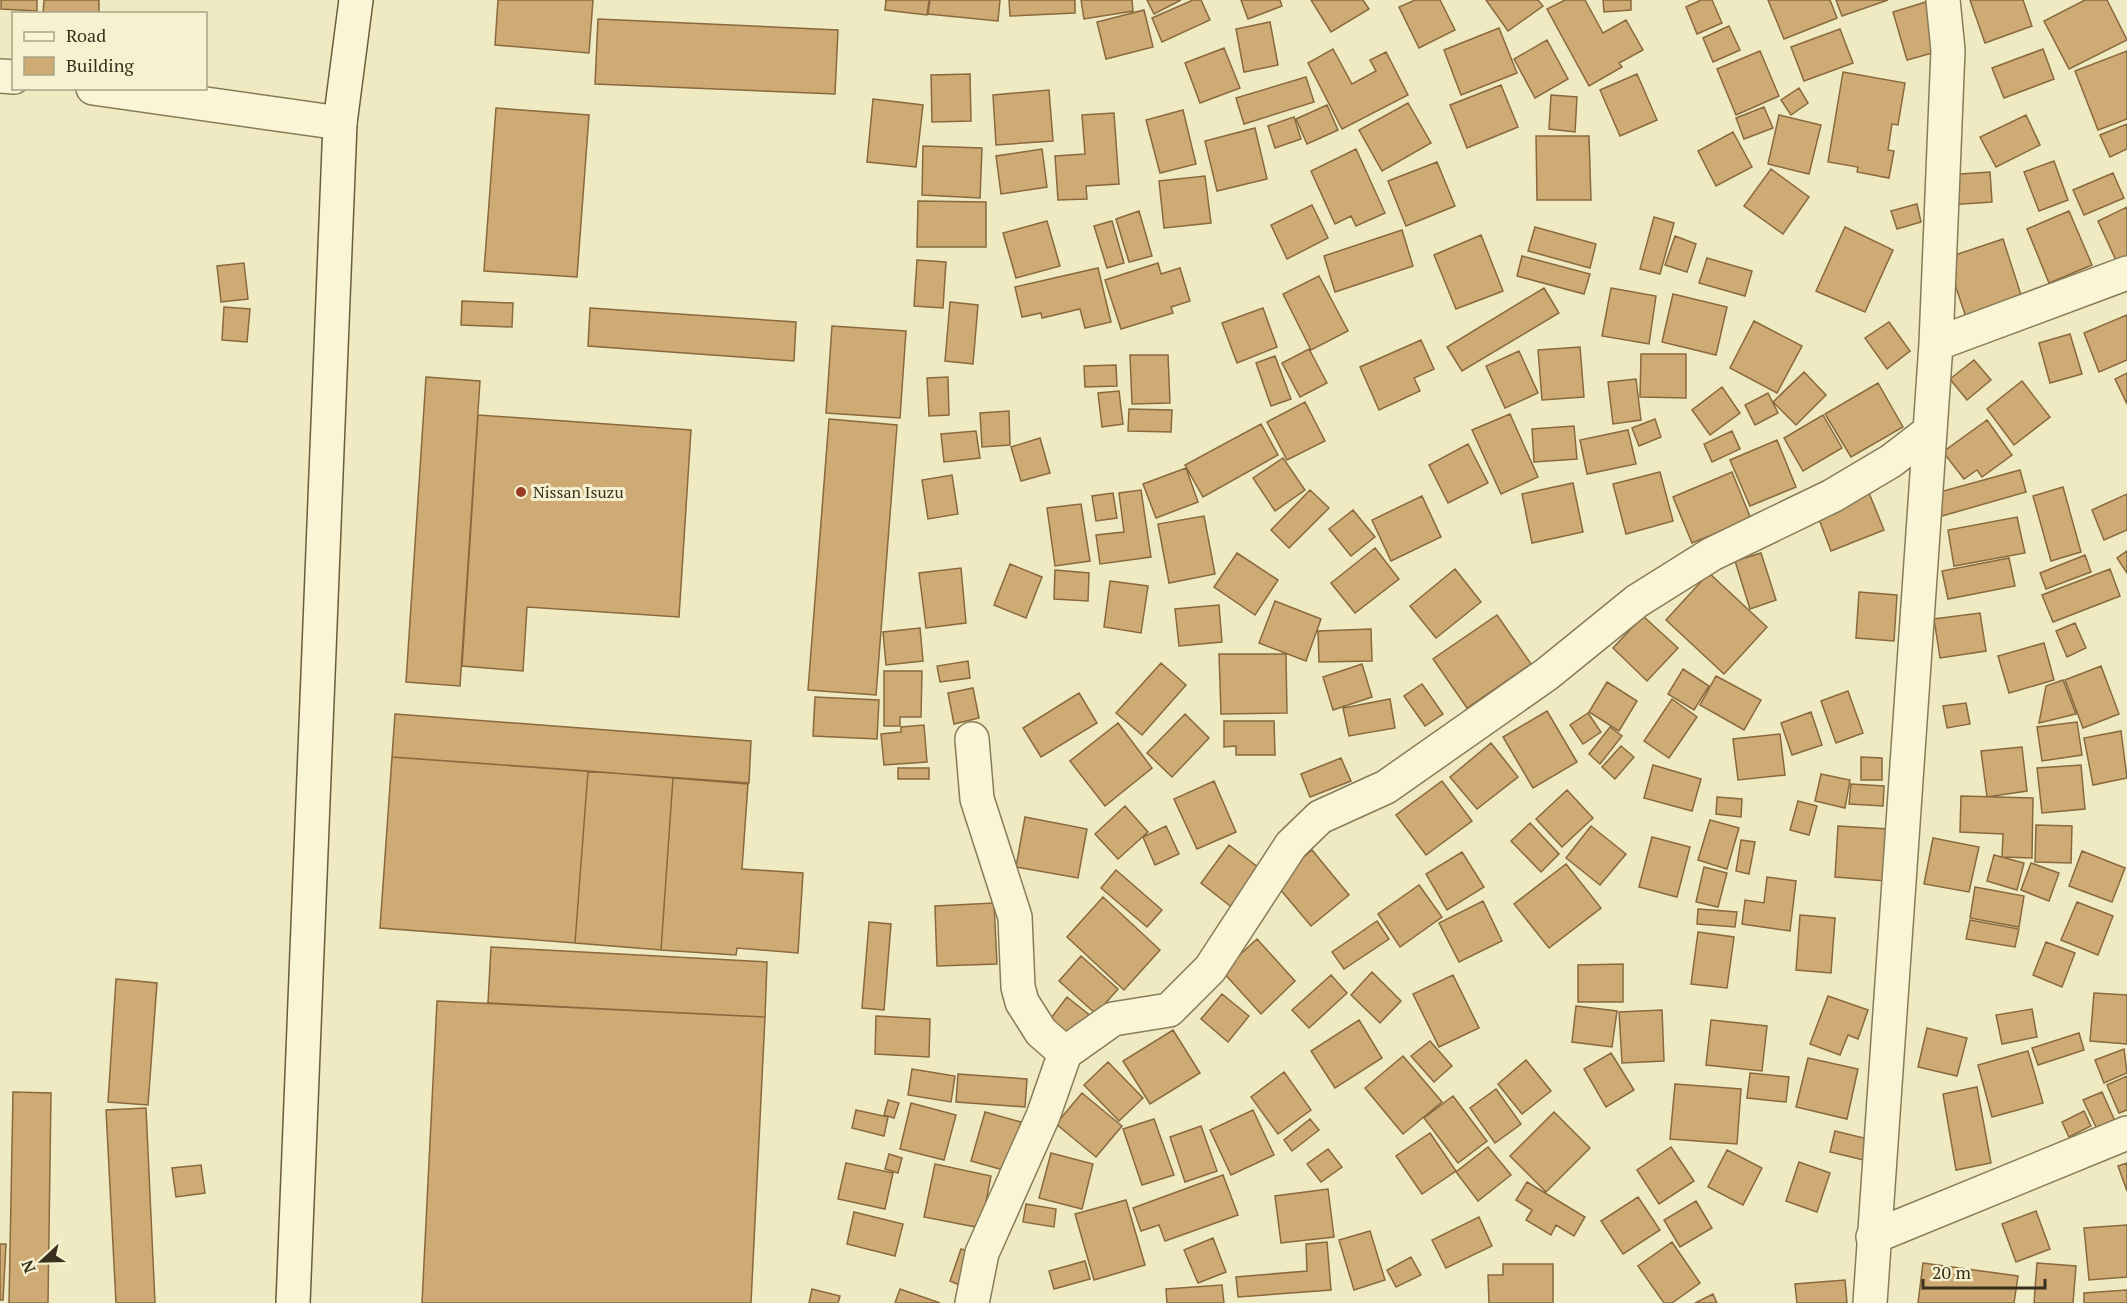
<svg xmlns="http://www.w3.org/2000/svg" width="2127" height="1303" viewBox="0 0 2127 1303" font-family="'PT Serif',serif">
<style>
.building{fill:#ceab75;stroke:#89693d;stroke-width:1.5}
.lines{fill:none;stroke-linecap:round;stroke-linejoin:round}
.street-casing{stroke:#897b58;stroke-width:36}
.secondary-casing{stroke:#6b5c3b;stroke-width:36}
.street{stroke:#faf5d4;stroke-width:33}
.secondary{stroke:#faf5d4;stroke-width:33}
.poi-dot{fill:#9a3b26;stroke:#f6f2d0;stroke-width:2}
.labels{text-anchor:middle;stroke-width:6;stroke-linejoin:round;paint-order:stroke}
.poi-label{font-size:16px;fill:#382f1d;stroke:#f6f2d0;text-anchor:start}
</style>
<rect width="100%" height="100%" fill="#efeac1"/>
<path class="building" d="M1,0H37V11L1,9Z
M44,0H99V14H43Z
M498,0H593L589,53L495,45Z
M886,0H929L927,15L885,10Z
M930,0H1000L998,21L928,14Z
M1009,0H1075V13L1010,16Z
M1081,0H1132L1133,11L1084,19Z
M1147,0H1181L1154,14Z
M1193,0H1201L1210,20L1162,42L1152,18Z
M1241,0H1280L1282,6L1248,19Z
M1311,0H1363L1369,9L1331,32Z
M1415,0H1440L1455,30L1419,48L1399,7Z
M1486,0H1538L1543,6L1508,31Z
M1565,0H1585L1603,33L1626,20L1643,50L1619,63L1622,67L1589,86L1547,9Z
M1603,0H1631V10L1604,12Z
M1701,0H1712L1722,23L1697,34L1686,7Z
M1768,0H1830L1837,18L1784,39Z
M1836,0H1888L1842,16Z
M1970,0H2023L2032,26L1985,43Z
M2085,0H2107L2127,40L2069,69L2044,21Z
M1929,1L1943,50L1907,60L1893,12Z
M1144,10L1153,47L1106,59L1097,22Z
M598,19L838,30L835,94L595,84Z
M1270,22L1278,65L1244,72L1236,29Z
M1729,26L1740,50L1713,62L1703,38Z
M1499,28L1517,73L1461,95L1444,50Z
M1840,29L1853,63L1804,81L1791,47Z
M1547,40L1568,79L1535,98L1514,59Z
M1224,48L1240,88L1200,103L1185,63Z
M1333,49L1352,84L1376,71L1370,60L1386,52L1408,95L1342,129L1308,63Z
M2043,49L2054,79L2004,98L1992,68Z
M1760,51L1779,96L1736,115L1717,69Z
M2127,51V119L2098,130L2075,71Z
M1843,72L1905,83L1898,125L1892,124L1888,150L1894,151L1889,178L1857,172L1858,167L1828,162Z
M970,74L971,121L932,122L931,75Z
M1637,74L1657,120L1620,136L1600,90Z
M1306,77L1314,102L1244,124L1236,98Z
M1501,85L1518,127L1467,148L1450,105Z
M1799,88L1808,103L1791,115L1781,100Z
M1049,90L1053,141L996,145L993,95Z
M1551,95L1577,97L1575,132L1549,129Z
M873,99L923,105L916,167L867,162Z
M1408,103L1431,143L1382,171L1359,130Z
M1327,105L1338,130L1307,144L1296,119Z
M1764,107L1773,128L1744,139L1736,118Z
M496,108L589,115L577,277L484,271Z
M1183,110L1196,164L1160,173L1146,120Z
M1114,113L1119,184L1086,186L1087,199L1058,200L1055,156L1085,154L1082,115Z
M1779,115L1821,125L1809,174L1768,164Z
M2026,115L2040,145L1996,167L1980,137Z
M1294,117L1301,139L1275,148L1268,126Z
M2127,124V149L2110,157L2100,135Z
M1255,128L1267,179L1217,191L1205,141Z
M1733,132L1752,167L1716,186L1698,151Z
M1536,136H1589L1591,200H1537Z
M923,146L982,148L980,198L922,195Z
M1042,149L1047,187L1001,194L996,156Z
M1356,149L1385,213L1356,226L1351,216L1335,224L1311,171Z
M2054,161L2068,200L2039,211L2024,172Z
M1437,162L1455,206L1406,226L1388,181Z
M1771,169L1809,197L1783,234L1744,206Z
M1990,172L1992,202L1948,205L1945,175Z
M2113,173L2124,198L2084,215L2073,190Z
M1205,176L1211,223L1164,228L1159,181Z
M918,201L986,202V247H917Z
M1917,204L1921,222L1897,229L1891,211Z
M1312,205L1328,238L1287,259L1271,225Z
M2127,207V263L2119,267L2098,221Z
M1139,211L1152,256L1129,262L1116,219Z
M2069,211L2092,265L2049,283L2027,229Z
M1654,217L1674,223L1660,274L1640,269Z
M1047,221L1060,266L1016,278L1003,233Z
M1112,221L1124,263L1107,268L1094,226Z
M1535,227L1596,244L1590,268L1528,251Z
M1845,227L1893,250L1865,312L1816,291Z
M1402,230L1413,266L1335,292L1324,256Z
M1481,235L1503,291L1456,309L1434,255Z
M1675,236L1696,244L1687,272L1665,265Z
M2003,239L2022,298L1966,317L1946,258Z
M1522,256L1590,274L1584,294L1517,276Z
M1707,258L1752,271L1745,296L1699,283Z
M917,260L946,262L943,308L914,306Z
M244,263L248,299L221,302L217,266Z
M1158,263L1161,274L1180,268L1190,301L1171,307L1173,313L1121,329L1105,280Z
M1098,268L1111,322L1085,328L1080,309L1042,318L1041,313L1022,317L1015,287Z
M1319,276L1348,331L1311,350L1283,294Z
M1544,288L1559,313L1462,371L1447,347Z
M1611,288L1656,296L1649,344L1602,336Z
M1673,294L1727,307L1716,355L1662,342Z
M462,301L513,303L512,327L461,325Z
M950,302L978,305L973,364L945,361Z
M224,307L250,309L247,342L222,340Z
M590,308L796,322L794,361L588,346Z
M1263,308L1277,347L1237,363L1222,323Z
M2127,315V360L2099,372L2084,333Z
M1754,321L1802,346L1777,393L1730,368Z
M1889,322L1910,351L1887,369L1865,338Z
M832,326L906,331L900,418L826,413Z
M2070,334L2082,374L2050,383L2039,343Z
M1421,340L1434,369L1414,378L1420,391L1379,410L1360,367Z
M1580,347L1584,397L1542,400L1538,350Z
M1309,349L1327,383L1300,397L1282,363Z
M1519,351L1538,393L1505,408L1486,366Z
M1641,354H1686V398L1640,397Z
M1130,355H1168L1170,403L1132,404Z
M1275,356L1291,399L1271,406L1256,363Z
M1974,360L1991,380L1967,400L1950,379Z
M1116,365L1117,386L1085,387L1084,366Z
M1804,372L1826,395L1796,425L1773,402Z
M2127,373V404L2115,379Z
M426,377L480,381L460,686L406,682Z
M948,377L949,415L929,416L927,378Z
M1636,379L1641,420L1613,424L1608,382Z
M2022,381L2050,417L2014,445L1987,409Z
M1878,383L1903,427L1851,457L1825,414Z
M1722,387L1740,413L1710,435L1692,410Z
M1119,391L1123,424L1102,427L1098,393Z
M1768,393L1778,413L1755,425L1745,405Z
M1305,402L1325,441L1287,460L1267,422Z
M1129,409L1172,410L1171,432L1128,431Z
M1009,411L1010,445L982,447L980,413Z
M1510,414L1538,477L1501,494L1472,430Z
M478,415L691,430L679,617L527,607L523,671L462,666Z
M1823,415L1842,448L1803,471L1784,438Z
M829,419L897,425L876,695L808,690Z
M1655,419L1661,437L1639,446L1632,428Z
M1987,420L2012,455L1982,477L1977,470L1964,479L1943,452Z
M1261,424L1278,455L1203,497L1185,465Z
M1574,426L1577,459L1534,462L1532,429Z
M1628,430L1636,464L1587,474L1580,440Z
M976,431L980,458L944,462L941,434Z
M1732,431L1740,449L1712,462L1704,444Z
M1040,438L1050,473L1021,481L1011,447Z
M1777,440L1796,487L1750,506L1730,460Z
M1468,444L1488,483L1448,503L1429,465Z
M1283,458L1305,490L1275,511L1253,478Z
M1186,468L1198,502L1156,518L1143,484Z
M2020,470L2026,492L1935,518L1929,495Z
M1660,472L1673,521L1626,534L1613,484Z
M1732,472L1751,519L1692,543L1673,497Z
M952,475L958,514L928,519L922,480Z
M1573,483L1583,532L1532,543L1522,494Z
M2063,487L2081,552L2051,561L2033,496Z
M1141,490L1151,557L1100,564L1096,535L1124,532L1119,493Z
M1310,490L1329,508L1289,548L1271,530Z
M1113,493L1117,518L1096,521L1092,496Z
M1869,493L1884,530L1831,551L1817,514Z
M2127,494V530L2104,540L2092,510Z
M1422,496L1441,537L1391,561L1372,520Z
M1081,504L1090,561L1055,566L1047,508Z
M1353,510L1375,537L1351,556L1329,529Z
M1204,516L1215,574L1169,583L1158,524Z
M2017,517L2025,553L1954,566L1948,530Z
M1375,548L1399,579L1355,613L1331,583Z
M2127,551V573L2117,558Z
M1237,553L1278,580L1255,615L1214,587Z
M1761,553L1776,600L1750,609L1735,561Z
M2085,555L2091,572L2046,589L2040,573Z
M2009,558L2015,586L1948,599L1942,571Z
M1010,564L1042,577L1026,618L994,605Z
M961,568L966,623L926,628L919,573Z
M1455,569L1481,602L1436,638L1410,606Z
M2110,569L2120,596L2053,622L2042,595Z
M1055,570L1089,573L1088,601L1054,599Z
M1709,573L1767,627L1724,674L1666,620Z
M1110,581L1148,586L1141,633L1104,627Z
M1859,592L1897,595L1894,641L1856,638Z
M1275,601L1321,619L1306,661L1259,643Z
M1219,605L1222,642L1179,646L1175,609Z
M1980,613L1986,651L1940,658L1934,619Z
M1497,615L1531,664L1467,708L1433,659Z
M1643,616L1678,648L1647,681L1613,648Z
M2075,623L2086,648L2067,657L2056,631Z
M920,628L923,661L886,665L883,632Z
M1371,629L1372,661L1319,662L1318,631Z
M2044,643L2054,680L2009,693L1998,656Z
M1219,654H1286L1287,713L1221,714Z
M968,661L970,678L940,682L937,666Z
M1161,663L1186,685L1142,735L1116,713Z
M1362,664L1372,697L1333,710L1323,677Z
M2101,666L2119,714L2083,728L2065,680Z
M1683,669L1709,686L1694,710L1668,694Z
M884,671H922L921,717H900V726H884Z
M1716,676L1761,700L1744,730L1700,705Z
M2063,680L2076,714L2039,723L2046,686Z
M1607,682L1637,701L1619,731L1589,712Z
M1422,684L1443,714L1425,726L1404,696Z
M973,688L979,718L954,724L948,693Z
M1848,691L1863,733L1836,743L1821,701Z
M1079,693L1097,723L1041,757L1023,728Z
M815,697L879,700L877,739L813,736Z
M1390,699L1395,728L1349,736L1343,708Z
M1672,699L1697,717L1669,758L1644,741Z
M1966,703L1970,724L1947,728L1943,706Z
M1547,711L1577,762L1533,788L1503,737Z
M1811,712L1822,745L1792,755L1781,723Z
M1588,713L1601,732L1583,744L1570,725Z
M395,714L751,741L749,783L392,757Z
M1185,714L1209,738L1172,777L1147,753Z
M1224,721H1274L1275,755H1236V746L1224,747Z
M2077,722L2082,755L2042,761L2037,727Z
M1118,723L1152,768L1105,806L1070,761Z
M924,725L927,762L884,765L881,734L901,732V727Z
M1610,727L1622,736L1600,764L1589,754Z
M2121,731L2127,778L2093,785L2084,738Z
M1780,734L1785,775L1738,780L1733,739Z
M1491,743L1518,777L1477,809L1450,777Z
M1621,746L1634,757L1615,779L1602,767Z
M2022,747L2027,791L1987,797L1981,751Z
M392,757L588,771L575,943L380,928Z
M1861,757L1882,758V780H1861Z
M1341,758L1351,781L1310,797L1301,774Z
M1653,765L1701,779L1692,811L1644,798Z
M2081,765L2085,809L2042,813L2037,768Z
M898,768H929V779H898Z
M588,771L673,778L661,950L575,943Z
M1821,774L1850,780L1845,808L1815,801Z
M673,778L748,784L742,869L803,873L798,953L737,948L736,955L661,950Z
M1214,781L1236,832L1197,849L1174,799Z
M1442,781L1472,821L1426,855L1396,815Z
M1851,784L1884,786L1883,806L1849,804Z
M1567,790L1593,818L1562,847L1536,819Z
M1961,796L2033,798L2032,858L2002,857L2003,834L1960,832Z
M1717,797L1742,799L1741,817L1716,814Z
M1798,801L1817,806L1809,835L1790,830Z
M1125,806L1148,832L1118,859L1095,834Z
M1025,817L1087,829L1078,878L1016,867Z
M1710,820L1739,828L1727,869L1698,860Z
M1530,823L1559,854L1541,872L1511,841Z
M2036,825L2072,826L2071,863L2035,862Z
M1166,826L1179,854L1155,865L1143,837Z
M1591,826L1626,854L1600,885L1566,858Z
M1838,826L1889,829L1886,881L1835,877Z
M1652,837L1690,847L1677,897L1639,887Z
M1933,838L1979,847L1969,892L1924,884Z
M1741,840L1755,842L1749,874L1736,871Z
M1229,845L1263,871L1234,909L1201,883Z
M1312,850L1349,895L1311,926L1274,882Z
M2082,851L2125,868L2112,902L2069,886Z
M1462,852L1484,887L1447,910L1426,874Z
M1994,855L2024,863L2017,890L1987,881Z
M2031,863L2059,873L2049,901L2021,890Z
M1566,864L1601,908L1549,948L1514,904Z
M1704,867L1727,873L1718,907L1696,902Z
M1116,870L1162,910L1147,927L1101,888Z
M1767,877L1796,881L1790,931L1742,924L1745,900L1764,903Z
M1419,885L1442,917L1400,947L1378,914Z
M1975,887L2024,896L2019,927L1970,918Z
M1103,897L1160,950L1124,990L1067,937Z
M1483,901L1502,941L1459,962L1439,923Z
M2077,902L2113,916L2098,955L2061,940Z
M994,903L997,964L937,966L935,906Z
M1698,909L1737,912L1735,927L1697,924Z
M1800,915L1835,918L1831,973L1796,970Z
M1970,920L2019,929L2015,947L1966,939Z
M1377,921L1389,939L1344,969L1332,952Z
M869,922L891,924L884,1010L862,1008Z
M1698,932L1734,937L1727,988L1691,984Z
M1257,939L1295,981L1261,1014L1222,971Z
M2046,942L2075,953L2062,987L2033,975Z
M491,947L767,962L765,1017L488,1003Z
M1081,956L1118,989L1096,1014L1059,981Z
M1623,964V1002H1578V965Z
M1372,972L1401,1001L1380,1023L1351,995Z
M1331,975L1347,993L1309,1028L1292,1010Z
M1453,975L1479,1028L1439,1047L1413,994Z
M116,979L157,983L148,1105L108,1102Z
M2094,993L2127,995V1044L2090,1041Z
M1222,994L1249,1016L1228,1042L1201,1019Z
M1828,996L1868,1010L1858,1039L1848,1035L1840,1055L1810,1044Z
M1067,997L1092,1017L1073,1042L1048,1022Z
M437,1001L765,1017L751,1303H422Z
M1576,1006L1617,1011L1612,1047L1572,1042Z
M2032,1009L2037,1037L2002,1044L1996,1015Z
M1662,1010L1664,1061L1622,1063L1619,1012Z
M876,1016L930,1019L929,1057L875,1054Z
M1359,1020L1382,1058L1335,1088L1311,1051Z
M1711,1020L1767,1026L1762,1071L1706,1065Z
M1927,1028L1967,1038L1957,1076L1918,1067Z
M1173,1030L1200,1073L1150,1104L1123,1061Z
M2079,1033L2084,1050L2038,1065L2032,1048Z
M1430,1041L1452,1066L1434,1082L1411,1056Z
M2124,1049L2127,1073L2104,1083L2095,1060Z
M2028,1051L2043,1103L1992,1117L1978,1065Z
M1611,1053L1634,1090L1606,1107L1584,1069Z
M1403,1056L1442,1102L1403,1134L1365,1088Z
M1808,1058L1858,1069L1847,1119L1796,1107Z
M1526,1060L1551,1091L1522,1114L1498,1084Z
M1108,1062L1143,1098L1119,1121L1084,1085Z
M912,1069L955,1076L951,1102L908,1095Z
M1284,1072L1311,1110L1278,1134L1251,1097Z
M1750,1073L1789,1077L1786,1102L1747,1098Z
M958,1074L1027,1079L1025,1107L956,1102Z
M2127,1076V1110L2119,1113L2107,1085Z
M1675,1084L1741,1089L1737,1144L1670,1139Z
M1977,1087L1991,1163L1956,1170L1943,1094Z
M1496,1089L1521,1124L1495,1143L1470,1108Z
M13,1092L51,1093L48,1303H9Z
M2102,1092L2115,1121L2097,1129L2083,1100Z
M1082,1093L1122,1126L1096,1157L1056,1124Z
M1453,1096L1487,1141L1458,1163L1424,1118Z
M888,1100L899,1103L894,1118L884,1115Z
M911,1103L956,1115L944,1160L900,1149Z
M146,1108L155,1303H116L106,1110Z
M856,1110L888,1117L884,1136L852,1128Z
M1253,1110L1274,1155L1231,1175L1210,1130Z
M2084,1111L2091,1126L2069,1137L2062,1122Z
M985,1112L1021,1122L1007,1171L971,1161Z
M1554,1112L1590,1148L1546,1192L1510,1156Z
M1154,1119L1174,1175L1142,1185L1123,1129Z
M1310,1119L1319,1130L1292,1151L1284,1140Z
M1201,1126L1217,1171L1185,1182L1170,1137Z
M1835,1131L1872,1140L1868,1161L1830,1152Z
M1430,1133L1456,1171L1422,1194L1396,1156Z
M1488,1147L1511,1175L1478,1201L1456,1172Z
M1671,1147L1694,1181L1659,1204L1637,1170Z
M1328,1149L1342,1167L1321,1182L1307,1164Z
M1727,1150L1762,1168L1743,1205L1708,1187Z
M1051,1153L1093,1164L1082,1209L1039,1198Z
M889,1154L902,1158L898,1173L885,1169Z
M1799,1162L1830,1173L1817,1212L1786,1201Z
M846,1163L893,1173L885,1209L838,1199Z
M2127,1163V1191L2118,1166Z
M935,1164L991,1176L981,1228L924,1217Z
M201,1165L205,1193L176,1197L172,1168Z
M1223,1175L1238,1215L1165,1241L1159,1225L1141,1231L1133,1208Z
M1527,1182L1585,1217L1574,1236L1556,1225L1551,1235L1526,1220L1532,1210L1516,1200Z
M1328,1189L1334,1237L1281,1243L1275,1196Z
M1638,1197L1660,1230L1623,1254L1601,1221Z
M1126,1200L1145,1265L1094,1280L1075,1214Z
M1696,1201L1712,1228L1680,1247L1664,1220Z
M1026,1204L1056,1209L1054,1227L1023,1222Z
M2036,1211L2050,1249L2016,1262L2002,1224Z
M854,1212L903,1224L895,1256L847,1244Z
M1479,1217L1492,1246L1446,1268L1432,1240Z
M2127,1225V1277L2089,1280L2084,1228Z
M1370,1231L1385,1280L1354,1290L1339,1240Z
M1213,1238L1226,1272L1198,1283L1184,1250Z
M1327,1242L1331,1290L1238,1297L1236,1277L1307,1271L1306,1244Z
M1672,1242L1700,1283L1672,1303H1664L1638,1266Z
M0,1244H6L3,1300H0Z
M961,1249L979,1255L967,1288L950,1281Z
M1411,1257L1421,1275L1396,1287L1387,1270Z
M1085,1261L1090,1279L1054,1289L1049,1271Z
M1923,1263L2018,1276L2014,1303H1918Z
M2037,1263L2076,1266L2073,1303H2034Z
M1503,1264H1553V1303H1489L1488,1275H1503Z
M1845,1280L1847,1303H1797L1795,1284Z
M1222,1285L1224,1303H1167L1166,1289Z
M812,1289L840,1296L838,1303H809Z
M900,1289L940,1303H895Z
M2127,1290V1303H2084V1293Z
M1713,1294L1717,1303H1695Z"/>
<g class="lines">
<g class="street-casing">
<path id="street" d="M0,76L14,77
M93,88L340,123
M1936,344L2127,273
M972,739L977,799L1015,917L1018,987L1022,1002L1041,1032L1065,1053
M1873,1237L2127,1133
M972,1303L982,1253L1043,1116L1065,1053L1113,1019L1169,1010L1210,969L1291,845L1320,817L1386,787L1547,674L1637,601L1712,554L1832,496L1891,461L1930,431
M1870,1303L1936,344L1948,50L1943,0"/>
</g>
<g class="secondary-casing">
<path id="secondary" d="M293,1303L340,123L356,0"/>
</g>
<use href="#street" class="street"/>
<use href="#secondary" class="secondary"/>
</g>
<circle class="poi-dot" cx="521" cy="492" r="6"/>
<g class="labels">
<g class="poi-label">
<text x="533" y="498">Nissan Isuzu</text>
</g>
</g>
<rect x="12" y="12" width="195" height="78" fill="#f6f2d0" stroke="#aaa488" stroke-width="1.5"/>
<rect x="24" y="32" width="30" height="9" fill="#faf5d4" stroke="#aaa488" stroke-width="1.5"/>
<text x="66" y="42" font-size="18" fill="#382f1d">Road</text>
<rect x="24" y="57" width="30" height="18" fill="#ceab75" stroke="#aaa488" stroke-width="1.5"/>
<text x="66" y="72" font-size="18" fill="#382f1d">Building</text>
<g transform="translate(42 1261) rotate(248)" stroke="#f6f2d0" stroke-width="4.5" paint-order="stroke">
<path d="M0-4.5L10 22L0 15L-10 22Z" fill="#382f1d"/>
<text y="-9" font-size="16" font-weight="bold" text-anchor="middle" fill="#382f1d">N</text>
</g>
<path d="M1923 1279v9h122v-9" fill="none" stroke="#382f1d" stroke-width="3"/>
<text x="1932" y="1279" font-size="18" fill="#382f1d" stroke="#f6f2d0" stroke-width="4.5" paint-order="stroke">20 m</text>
</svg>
